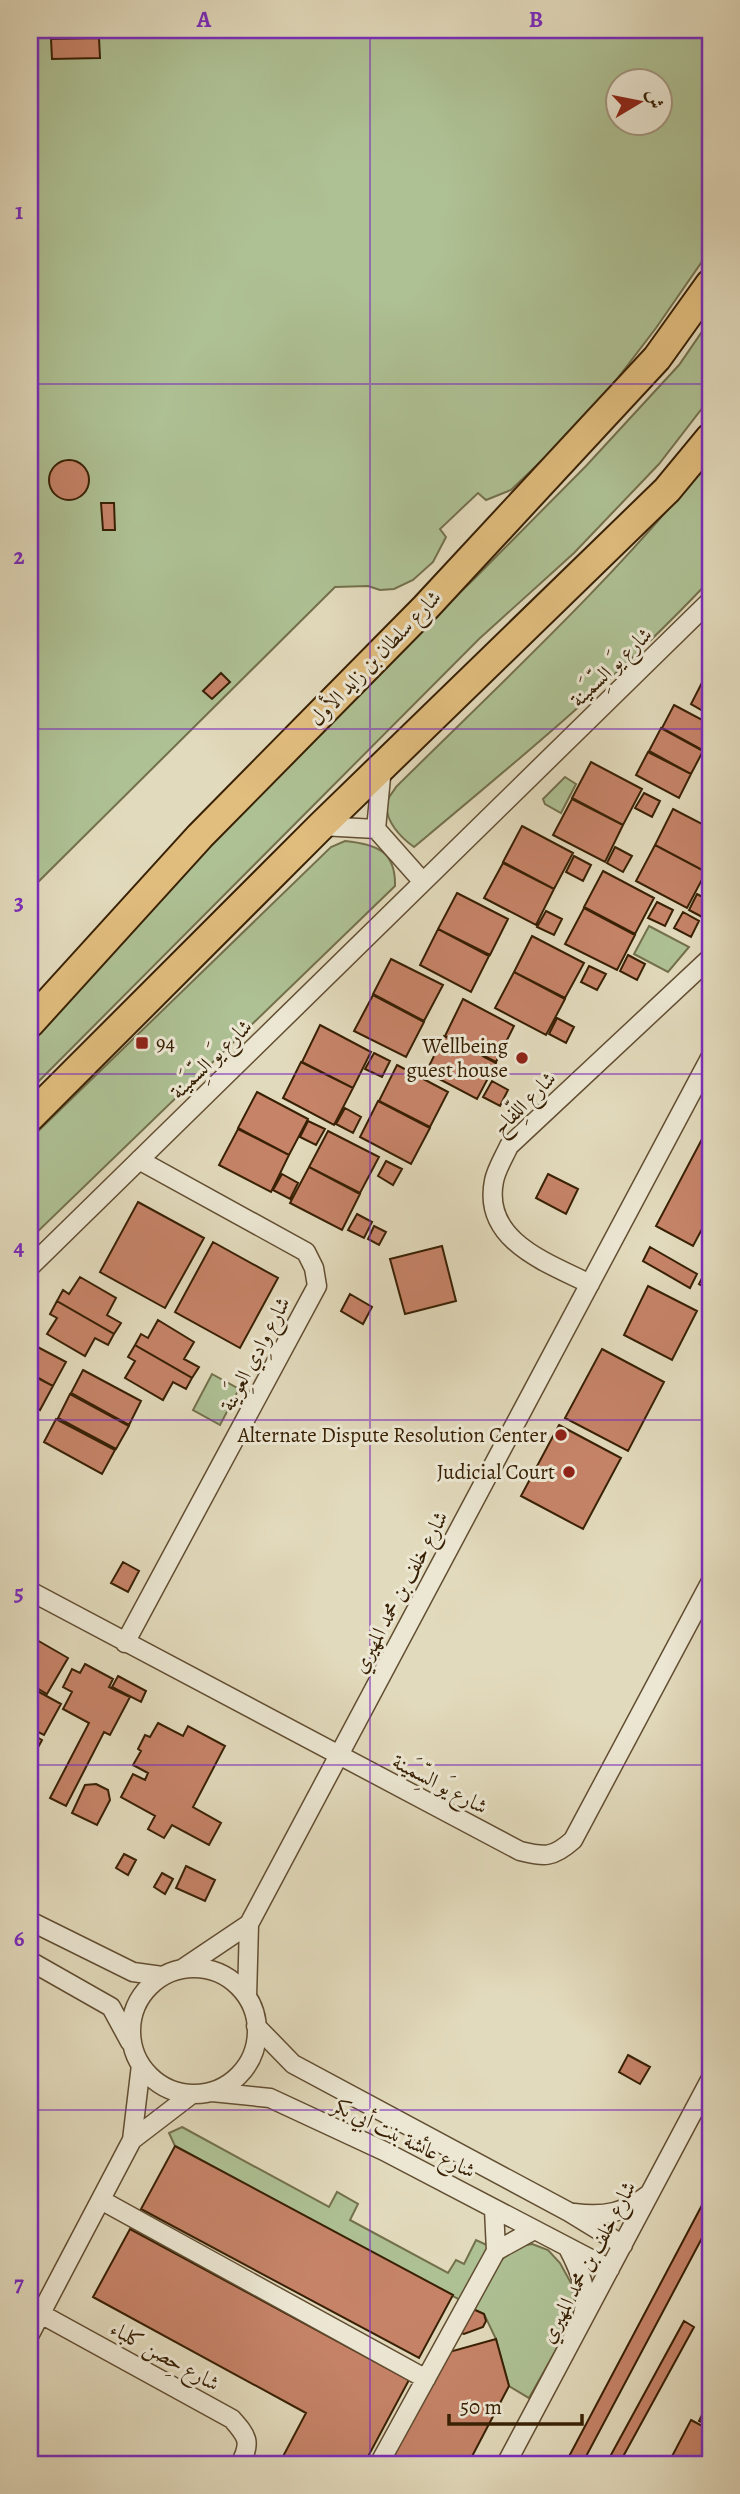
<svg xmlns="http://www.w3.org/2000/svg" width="740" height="2494" viewBox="0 0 740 2494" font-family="Alegreya,Amiri,serif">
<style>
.green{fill:#aec194;stroke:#73704c;stroke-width:2;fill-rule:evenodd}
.building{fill:#c68368;stroke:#382004;stroke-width:2}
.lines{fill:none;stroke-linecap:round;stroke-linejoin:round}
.street-casing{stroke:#624e32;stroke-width:21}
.primary-casing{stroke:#382004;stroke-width:32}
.street{stroke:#ece7d3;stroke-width:18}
.primary{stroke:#e1bd7e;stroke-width:28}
.grid{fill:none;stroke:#7b2cbf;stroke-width:2;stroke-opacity:0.55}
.poi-dot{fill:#8f2418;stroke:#ece7d3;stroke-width:2.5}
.labels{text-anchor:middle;stroke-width:6;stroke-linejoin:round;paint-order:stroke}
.street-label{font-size:21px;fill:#382004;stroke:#ece7d3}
.poi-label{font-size:21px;fill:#382004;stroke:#ece7d3;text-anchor:end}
.neatline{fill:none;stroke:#7b2cbf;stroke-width:2.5}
.grid-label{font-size:23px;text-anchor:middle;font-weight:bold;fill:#7b2cbf}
</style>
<rect width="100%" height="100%" fill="#e2dabc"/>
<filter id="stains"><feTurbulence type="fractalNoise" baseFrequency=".00286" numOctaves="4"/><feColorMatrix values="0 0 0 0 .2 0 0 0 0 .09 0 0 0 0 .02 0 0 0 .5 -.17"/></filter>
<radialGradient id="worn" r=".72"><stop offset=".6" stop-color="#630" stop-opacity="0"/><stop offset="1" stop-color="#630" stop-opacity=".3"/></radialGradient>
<path class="green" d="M30,30H710V250L656,328L591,413L511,490L486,500L478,493L440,529L446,537L433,562L413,580L394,589L380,590L368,586L335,587L30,890ZM618,80H660V122H618Z
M710,320V398L659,464L574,553L479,639L30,1090V1034L364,685L476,577L586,466L679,365Z
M710,459V580C619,677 516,762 414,847C400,837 384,820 387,802C388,797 394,791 396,787C503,681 617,576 710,459Z
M565,777L576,784L561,813L545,804L543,799Z
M345,841C376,844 396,851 395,886L30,1239V1139L331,847Z
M649,926L689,947L668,972L634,954Z
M212,1374L239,1389L220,1425L193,1410Z
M182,2127L329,2207L337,2192L358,2204L350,2220L448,2273L456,2260L464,2264L476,2240L489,2246L460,2300L175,2146L169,2133Z
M532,2244L548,2250L560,2263L571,2283L575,2304L573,2320L529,2398L509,2386L496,2339L484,2314L473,2309C488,2281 497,2249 532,2244Z"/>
<path class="building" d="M99,38L100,58L52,59L51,39Z
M49 480a20 20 0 1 1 40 0a20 20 0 1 1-40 0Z
M101,503H114L115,530H103Z
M710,667V715L691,704Z
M221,673L230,682L212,699L203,691Z
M674,705L710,724V739L704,751L662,728Z
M661,728L703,751L691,774L649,751Z
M648,752L691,774L679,798L636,775Z
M591,762L642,789L623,825L572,798Z
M644,793L660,801L652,817L635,808Z
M572,799L623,825L605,862L553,835Z
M673,809L710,828V863L706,872L655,845Z
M522,826L573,853L554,889L503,862Z
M655,845L706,872L687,908L636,881Z
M615,847L632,856L623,872L607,863Z
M574,856L591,865L583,881L566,872Z
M503,863L554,889L536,925L484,898Z
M603,871L654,898L635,934L584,907Z
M457,893L508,919L490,955L438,929Z
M697,894L710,901V910L706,919L689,910Z
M657,902L673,910L665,926L648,918Z
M584,908L635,935L617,970L565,944Z
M546,911L562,919L554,935L537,927Z
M683,912L699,921L691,937L674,928Z
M438,929L489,956L471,992L420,965Z
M532,936L584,963L565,998L514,972Z
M628,955L645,964L637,980L620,971Z
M391,959L443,985L424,1021L373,994Z
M589,966L606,974L597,990L581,982Z
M514,972L565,999L546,1035L495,1008Z
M373,995L424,1022L406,1057L354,1031Z
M463,999L514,1026L496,1062L445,1036Z
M557,1018L574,1027L566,1043L549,1034Z
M320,1025L371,1052L353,1088L302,1062Z
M444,1036L496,1063L477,1099L426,1072Z
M374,1053L390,1061L382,1077L365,1069Z
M301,1062L353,1088L334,1125L283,1098Z
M397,1065L448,1092L430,1127L379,1101Z
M492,1081L508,1090L500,1106L483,1097Z
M257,1092L308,1119L289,1155L238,1128Z
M378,1101L430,1128L411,1164L360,1137Z
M345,1108L361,1117L353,1133L336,1124Z
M308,1121L325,1129L316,1145L300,1137Z
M710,1124V1214L693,1246L656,1226Z
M238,1129L289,1155L271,1192L219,1165Z
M328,1131L379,1157L360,1193L309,1167Z
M386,1161L402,1169L393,1185L378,1176Z
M309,1167L360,1194L342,1230L290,1203Z
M282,1174L298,1183L290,1199L273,1190Z
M548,1174L578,1189L566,1214L536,1198Z
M138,1202L204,1238L165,1308L100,1272Z
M357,1214L372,1222L364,1238L348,1230Z
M374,1226L386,1232L379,1245L368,1239Z
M213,1242L278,1278L240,1348L175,1312Z
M442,1246L456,1301L405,1314L390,1259Z
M650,1247L697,1274L690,1288L643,1261Z
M710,1263V1290L699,1284Z
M80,1277L116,1298L107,1315L121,1323L114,1334L57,1301L63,1290L69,1294Z
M648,1286L697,1311L672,1360L624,1335Z
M350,1294L372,1307L363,1324L341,1311Z
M57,1301L114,1334L108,1345L95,1338L85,1356L47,1334L57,1318L50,1314Z
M158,1320L194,1342L184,1359L199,1367L192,1378L135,1345L141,1334L148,1338Z
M30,1343L66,1362L53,1386L30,1373Z
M135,1345L192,1378L186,1389L173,1382L163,1400L125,1378L135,1361L128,1357Z
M602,1349L664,1382L628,1451L565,1418Z
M83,1370L141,1401L129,1425L71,1393Z
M30,1374L53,1386L40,1410L30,1404Z
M70,1394L129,1426L116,1449L58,1418Z
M56,1419L115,1450L102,1474L44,1442Z
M559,1425L621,1458L583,1529L521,1496Z
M123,1562L139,1571L128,1592L111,1583Z
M30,1636L68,1658L47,1694L30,1684Z
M85,1664L113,1679L109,1687L130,1697L110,1735L104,1732L66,1806L50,1798L89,1723L63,1709L72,1692L63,1687L72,1669L80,1673Z
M118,1676L146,1691L141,1702L112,1687Z
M30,1687L61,1704L44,1735L30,1728Z
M158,1723L183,1736L188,1726L225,1746L193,1807L221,1823L209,1845L172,1825L164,1838L148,1829L155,1816L121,1797L133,1774L145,1780L148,1773L133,1765L141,1751L138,1749L145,1735L150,1737Z
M30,1733L42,1740L30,1762Z
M96,1784L108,1790L110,1800L97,1825L72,1813L85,1785Z
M124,1854L136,1860L128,1875L116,1868Z
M186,1866L215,1880L205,1901L176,1888Z
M162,1873L173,1879L165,1894L154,1887Z
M628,2055L650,2067L640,2084L619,2072Z
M175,2146L453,2295L419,2358L141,2209Z
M710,2190V2223L582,2464H565Z
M130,2229L409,2380L364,2464H279L306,2413L93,2297Z
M473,2309L484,2314L486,2321L483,2327L464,2334L461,2333Z
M684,2321L694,2327L619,2464H606Z
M496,2339L509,2386L468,2464H389L449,2352Z
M710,2399V2426L699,2421Z
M691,2420L710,2430V2464H668Z"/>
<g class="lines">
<g class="street-casing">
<path id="street" d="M321,826L376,829L423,882
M376,829L382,767
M30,1267L710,601
M590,1284C548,1263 482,1241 494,1181C496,1170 504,1157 509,1146L710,958
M30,1591L520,1851C545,1857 553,1858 573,1840L710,1583
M125,1643L317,1286L314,1268L306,1252L139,1160
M30,1921L133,1972L162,1976
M30,1961L111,2007L130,2042
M131 2031a63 63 0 1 1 126 0a63 63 0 1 1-126 0Z
M182,1969L249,1924
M247,1997L249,1924L710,1058
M256,2026L293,2064L569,2212L623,2245
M212,2092L270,2098L384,2151L610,2269
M132,2140L192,2094
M101,2200L426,2379
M574,2213C604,2217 625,2213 649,2194
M568,2248C578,2267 590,2293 583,2314
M496,2251L534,2230
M30,2308L232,2419C247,2436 252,2442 240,2464
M30,2334L132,2140L141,2065
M379,2464L496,2251L494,2209
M506,2464L710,2080"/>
</g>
<g class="primary-casing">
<path id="primary" d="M30,1023L200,836L426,607L657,358L710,284
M30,1117L321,826L667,490L710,438"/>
</g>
<use href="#street" class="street"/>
<use href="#primary" class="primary"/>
</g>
<path class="grid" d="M370,30V2464M30,384H710M30,729H710M30,1074H710M30,1420H710M30,1765H710M30,2110H710"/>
<g class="poi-dot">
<rect x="135" y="1036" width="14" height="14" rx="3.5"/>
<circle cx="522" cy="1058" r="7"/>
<circle cx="561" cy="1435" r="7"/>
<circle cx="569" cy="1472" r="7"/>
</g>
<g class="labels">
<g class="street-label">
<text transform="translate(375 658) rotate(-46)" y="7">شارع سلطان بن زايد الأول</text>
<text transform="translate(611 667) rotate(-44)" y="7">شارع يَو السِّمَينة</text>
<text transform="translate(211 1059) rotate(-44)" y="7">شارع يَو السِّمَينة</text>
<text transform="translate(524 1103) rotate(-45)" y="7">شارع اللِّفاح</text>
<text transform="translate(255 1354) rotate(-62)" y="7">شارع وادِي العِوَينة</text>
<text transform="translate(400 1592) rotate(-62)" y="7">شارع خلف بن محمد المهيري</text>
<text transform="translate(440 1784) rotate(28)" y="7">شارع يَو السِّمَينة</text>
<text transform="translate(404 2138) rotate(26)" y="7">شارع عائشة بنت أبي بكر</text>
<text transform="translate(588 2262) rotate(-62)" y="7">شارع خلف بن محمد المهيري</text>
<text transform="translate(165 2356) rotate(29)" y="7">شارع حِصن كلباء</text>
</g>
<g class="poi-label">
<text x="156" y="1050" text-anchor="start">94</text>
<text x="508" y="1053">Wellbeing<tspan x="508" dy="24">guest house</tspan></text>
<text x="547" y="1442">Alternate Dispute Resolution Center</text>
<text x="555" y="1479">Judicial Court</text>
</g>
</g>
<rect width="740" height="2494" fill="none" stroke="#e2dabc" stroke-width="77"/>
<g transform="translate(639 102) rotate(80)"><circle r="33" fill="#ece7d3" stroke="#a49780" stroke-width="2"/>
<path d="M0-5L12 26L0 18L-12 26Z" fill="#8f2418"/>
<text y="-10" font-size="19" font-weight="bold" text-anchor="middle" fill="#382004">ش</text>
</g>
<path d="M449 2414v10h133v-10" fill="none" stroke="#382004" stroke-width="3.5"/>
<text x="460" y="2414" font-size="21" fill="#382004" stroke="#ece7d3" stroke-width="5" paint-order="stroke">50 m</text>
<rect x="38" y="38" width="664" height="2418" class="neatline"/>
<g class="grid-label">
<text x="204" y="27">A</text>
<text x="536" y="27">B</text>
<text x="19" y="219">1</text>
<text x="19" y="564">2</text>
<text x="19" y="910">3</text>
<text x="19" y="1255">4</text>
<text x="19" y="1600">5</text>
<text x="19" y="1946">6</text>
<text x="19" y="2291">7</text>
</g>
<rect width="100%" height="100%" filter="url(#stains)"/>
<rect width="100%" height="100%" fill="url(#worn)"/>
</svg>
